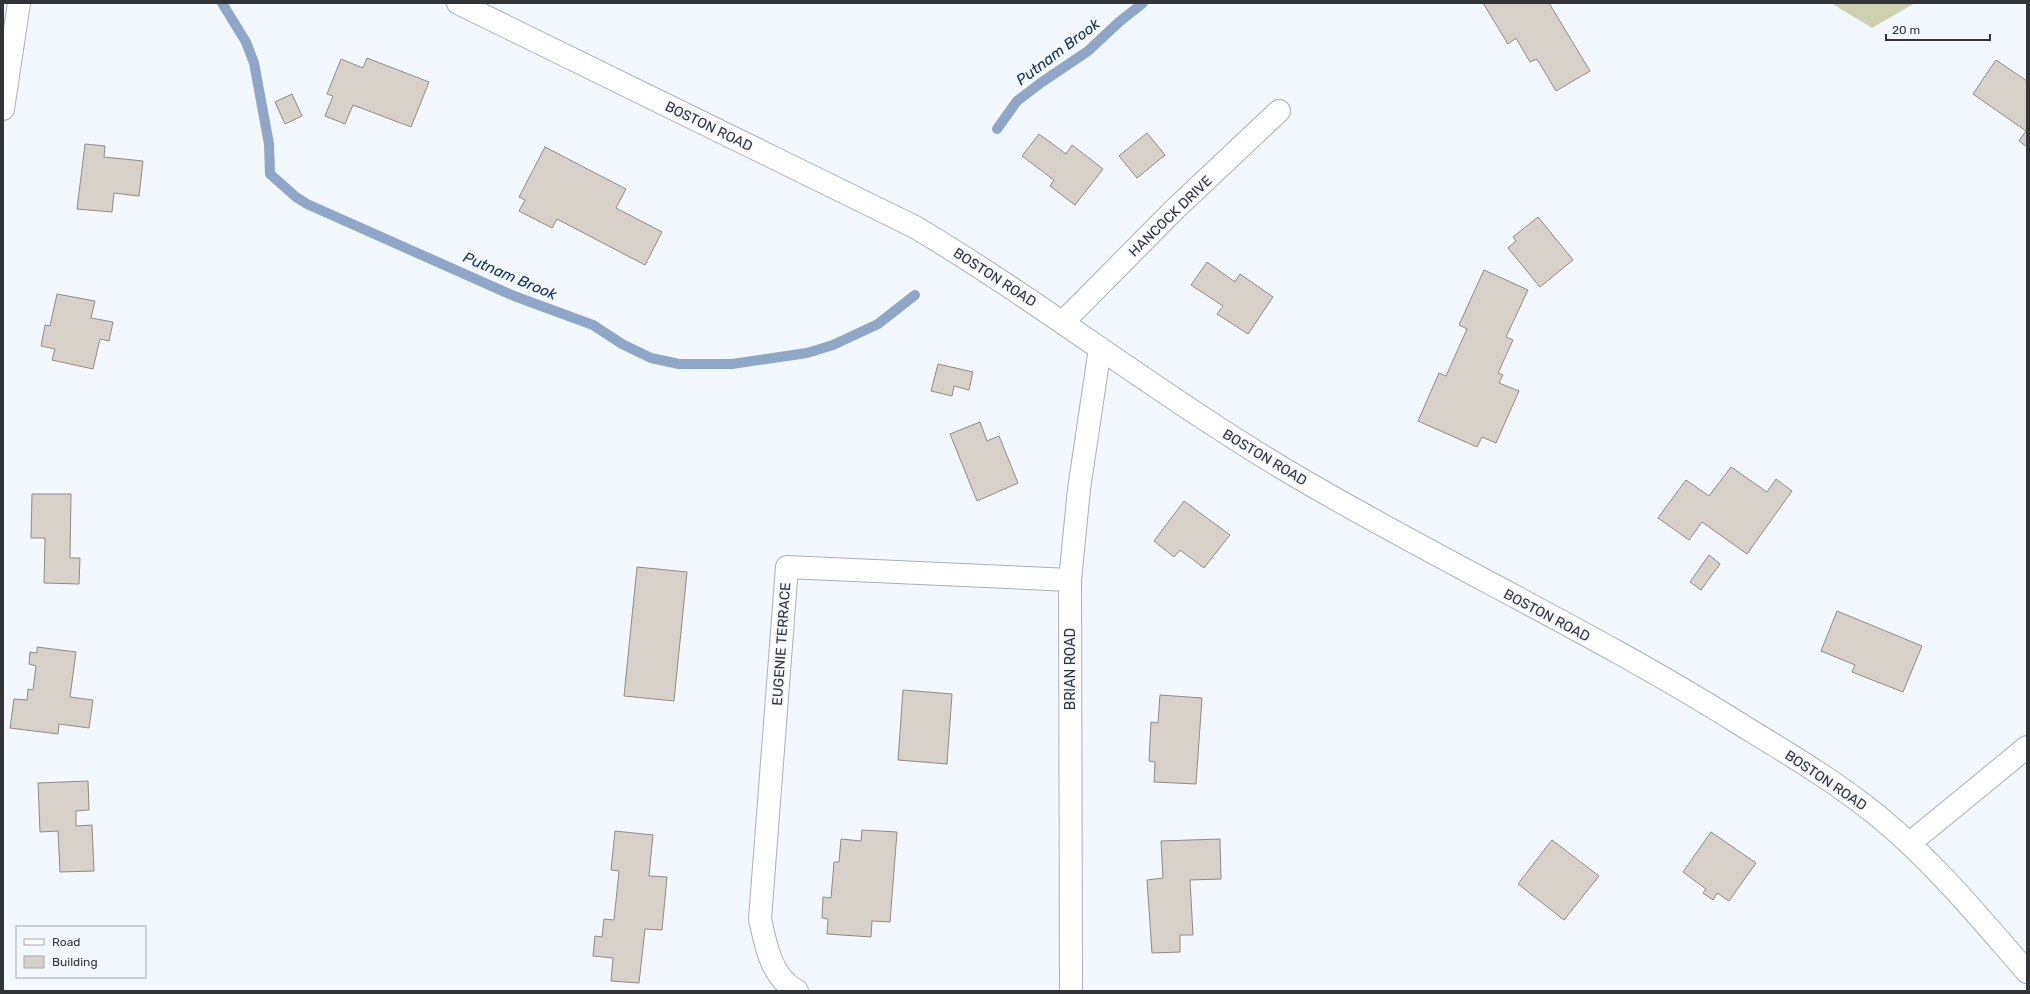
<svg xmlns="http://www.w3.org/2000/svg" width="2030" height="994" viewBox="0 0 2030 994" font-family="Rubik,sans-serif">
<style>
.green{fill:#ced1b0}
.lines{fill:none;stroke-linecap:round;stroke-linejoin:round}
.stream{stroke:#90a6c8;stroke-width:10}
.building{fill:#d7d1c9;stroke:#918b83}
.minor-casing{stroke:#abafb8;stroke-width:24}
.secondary-casing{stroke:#abafb8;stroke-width:24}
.minor{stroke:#fff;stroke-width:22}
.secondary{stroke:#fff;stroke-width:22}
.labels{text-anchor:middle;stroke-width:3;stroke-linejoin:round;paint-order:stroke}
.street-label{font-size:14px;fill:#333438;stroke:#f3f7fe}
.water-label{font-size:15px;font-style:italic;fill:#122d59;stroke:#f3f7fe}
</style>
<rect width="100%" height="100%" fill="#f3f7fe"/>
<path class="green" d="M1831,3H1915L1872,28Z"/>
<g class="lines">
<path class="stream" d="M222,3L246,42L254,63L269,144L270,174L296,197L307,204L514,296L593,325L622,344L651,358L679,364H732L807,353L833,345L878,324L915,295
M997,129L1017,101L1042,82L1088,51L1119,22L1143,3"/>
</g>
<path class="building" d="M1483,3H1549L1590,71L1556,91L1537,59L1530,62L1516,38L1508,44Z
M367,58L429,82L411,127L353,105L345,124L325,116L333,96L327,94L341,59L363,68Z
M1996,60L2027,81V147L2019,141L2026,131L1973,94Z
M292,94L302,116L285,124L275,102Z
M1147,133L1165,155L1137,178L1119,156Z
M1039,134L1066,154L1072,145L1103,169L1075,205L1050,186L1054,180L1022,156Z
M85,144L105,146L104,157L143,161L139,196L114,193L112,212L77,209Z
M545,147L626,189L616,208L662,232L645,265L557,219L552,228L519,211L525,200L519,197Z
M1538,217L1573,260L1540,287L1508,248L1516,241L1513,237Z
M1207,262L1235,282L1240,274L1273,297L1248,334L1217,314L1223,306L1191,285Z
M1484,270L1528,290L1506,337L1513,340L1498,373L1503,375L1499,383L1519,391L1496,443L1482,437L1477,447L1418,421L1439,373L1446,376L1467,329L1459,325Z
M57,294L95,301L91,318L113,322L109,341L100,339L93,369L52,360L55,349L41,346L45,325L50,326Z
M938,364L973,372L969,390L954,386L952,396L931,391Z
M980,422L987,441L999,436L1018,483L977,501L950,434Z
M1731,467L1767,492L1776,479L1792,491L1747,554L1702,522L1689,540L1658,518L1686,480L1709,496Z
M32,494H71L70,558H80L79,584L44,583L45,538H31Z
M1184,501L1230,535L1204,568L1180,550L1174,557L1154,541Z
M1709,555L1720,564L1701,590L1690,582Z
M637,567L687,572L674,701L624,696Z
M1837,611L1922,646L1903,692L1852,672L1855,665L1821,651Z
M37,647L76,652L70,697L93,700L89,728L59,724L58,734L10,728L14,699L27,700L28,689L33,690L36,666L29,664L30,652L37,653Z
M903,690L952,694L947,764L898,760Z
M1160,695L1202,698L1196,784L1154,782L1155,762L1149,761L1151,722L1158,723Z
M88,781L89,810L76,811V826L92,825L94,871L60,872L58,831L40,832L38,783Z
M862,830L897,832L890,922L872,921L871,937L827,934L828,919L822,918L823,897L831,898L834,862H839L841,839L861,841Z
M615,831L653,835L649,876L667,877L662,930L645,929L639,983L611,981L613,958L593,956L595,936L602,937L604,919L614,920L619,871L611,870Z
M1711,832L1756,863L1729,901L1717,893L1713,900L1703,893L1706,889L1683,872Z
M1220,839L1221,879L1190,880L1193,935H1180V952L1152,953L1147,880L1163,878L1161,841Z
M1552,840L1599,876L1564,920L1518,884Z"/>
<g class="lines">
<g class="minor-casing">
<path id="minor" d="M3,109L19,3
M1063,322L1175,209L1279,111
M1910,843L2027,747
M797,991C771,977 766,946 760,919L787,567L1070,580
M1071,991L1070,580L1079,489L1100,348"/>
</g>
<g class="secondary-casing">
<path id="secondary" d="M458,3L915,227C1049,307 1171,404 1306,482C1450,566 1602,637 1743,726C1789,754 1836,782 1878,816C1934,862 1980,918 2027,972"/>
</g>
<use href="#minor" class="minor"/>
<use href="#secondary" class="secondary"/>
</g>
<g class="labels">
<g class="street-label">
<text transform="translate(709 126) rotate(26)" y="5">BOSTON ROAD</text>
<text transform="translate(1170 216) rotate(-44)" y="5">HANCOCK DRIVE</text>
<text transform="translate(995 277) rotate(33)" y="5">BOSTON ROAD</text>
<text transform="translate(1265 457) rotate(31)" y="5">BOSTON ROAD</text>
<text transform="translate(1547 615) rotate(28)" y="5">BOSTON ROAD</text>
<text transform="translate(781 644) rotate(-86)" y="5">EUGENIE TERRACE</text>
<text transform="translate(1070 669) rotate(-90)" y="5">BRIAN ROAD</text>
<text transform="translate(1826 780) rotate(34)" y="5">BOSTON ROAD</text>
</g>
<g class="water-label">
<text transform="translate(1058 52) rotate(-37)" y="5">Putnam Brook</text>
<text transform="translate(510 276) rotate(23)" y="5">Putnam Brook</text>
</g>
</g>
<rect width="2030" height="994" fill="none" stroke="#333438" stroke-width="8"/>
<rect x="16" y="926" width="130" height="52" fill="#f3f7fe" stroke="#a6a9af"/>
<rect x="24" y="939" width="20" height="6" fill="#ffffff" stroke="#a6a9af"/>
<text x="52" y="946" font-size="12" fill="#333438">Road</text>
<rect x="24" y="956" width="20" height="12" fill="#d7d1c9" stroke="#a6a9af"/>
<text x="52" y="966" font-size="12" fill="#333438">Building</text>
<path d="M1886 34v6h104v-6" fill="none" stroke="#333438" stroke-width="2"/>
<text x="1892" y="34" font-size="12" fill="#333438" stroke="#f3f7fe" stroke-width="3" paint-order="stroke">20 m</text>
</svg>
